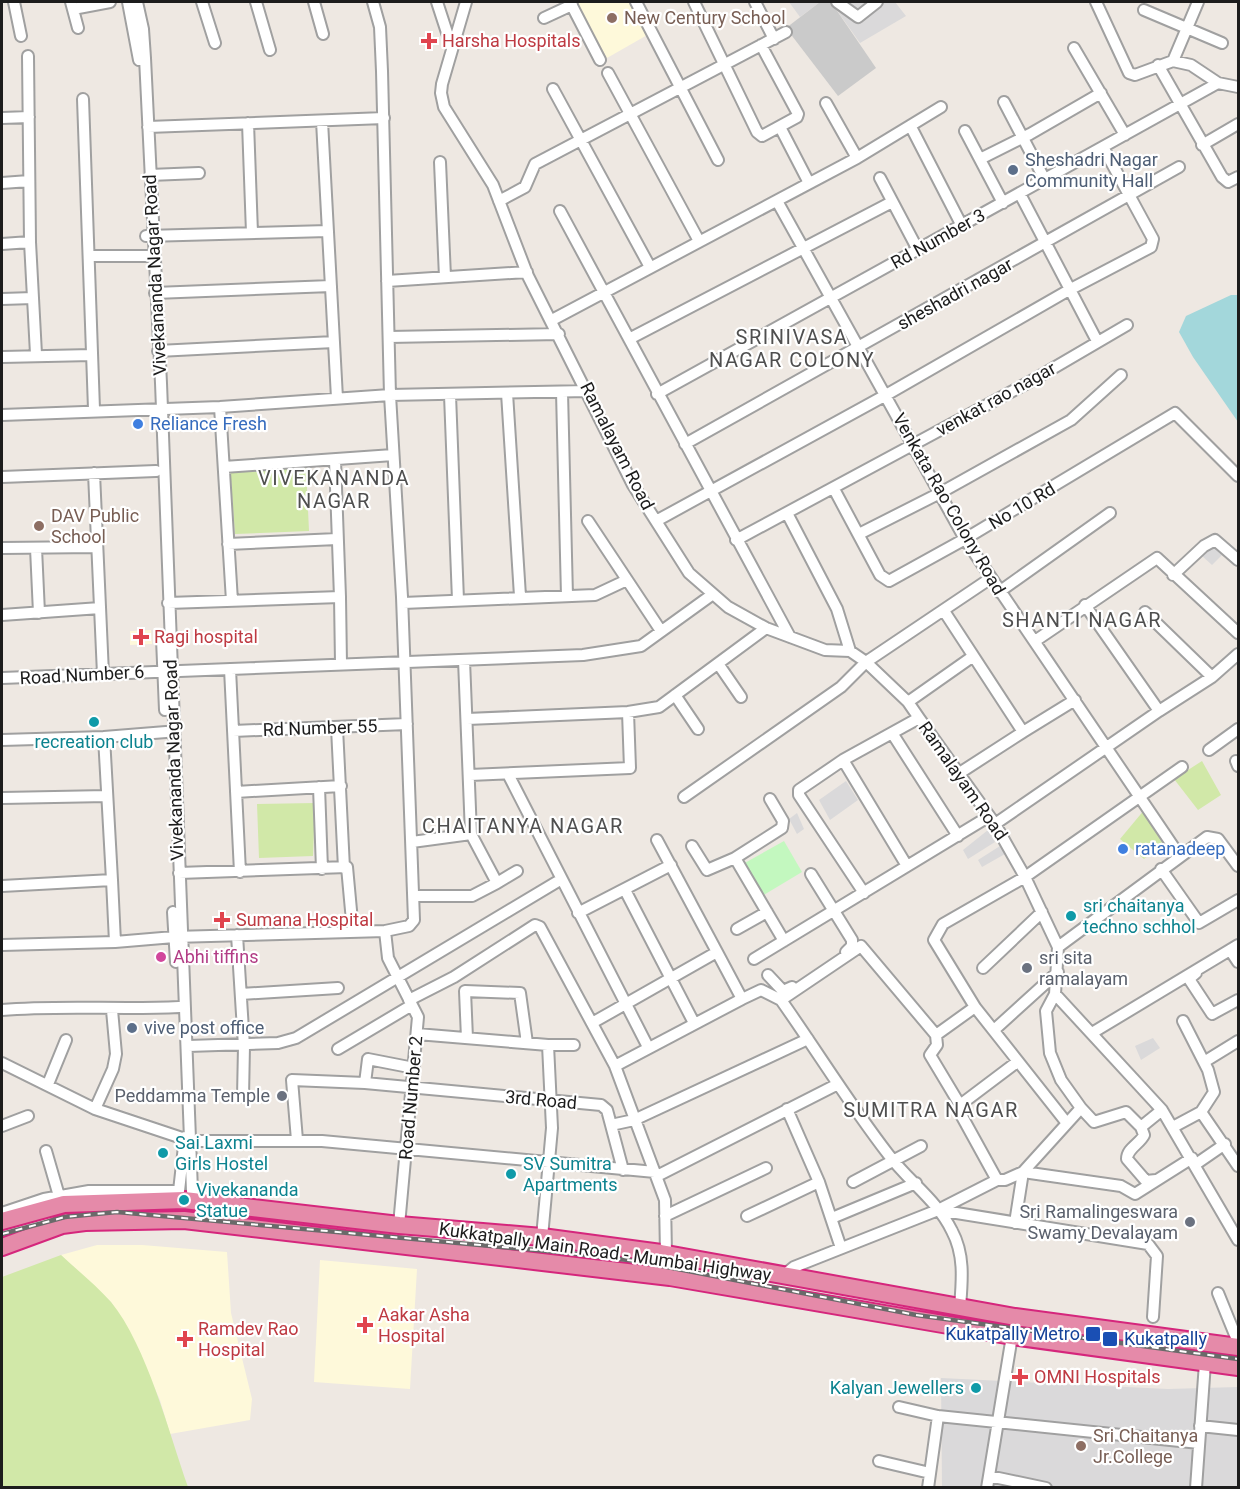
<svg xmlns="http://www.w3.org/2000/svg" width="1240" height="1489" viewBox="0 0 1240 1489" font-family="Roboto,sans-serif">
<style>
.residential{fill:#dad9da}
.education{fill:#fef9da}
.religious{fill:#cacaca}
.grass{fill:#d1e8a8}
.park{fill:#c3f8bf}
.water{fill:#a3d7db}
.lines{fill:none;stroke-linecap:round;stroke-linejoin:round}
.minor-casing{stroke:#a0a0a0;stroke-width:14}
.highway-casing{stroke:#d5267c;stroke-width:20}
.minor{stroke:#fff;stroke-width:10}
.highway{stroke:#e58aa9;stroke-width:16}
.rail-casing{stroke:#6a6a6a;stroke-width:4.5}
.rail{stroke:#fff;stroke-width:2;stroke-dasharray:7;stroke-linecap:butt}
.education-dot{fill:#8d6e63;stroke:#fff;stroke-width:2}
.health-dot{fill:#e0444e;stroke:#fff;stroke-width:2}
.service-dot{fill:#5c6f8a;stroke:#fff;stroke-width:2}
.shop-dot{fill:#3f7fe0;stroke:#fff;stroke-width:2}
.culture-dot{fill:#0f9aa8;stroke:#fff;stroke-width:2}
.hotel-dot{fill:#d1479c;stroke:#fff;stroke-width:2}
.worship-dot{fill:#6b7280;stroke:#fff;stroke-width:2}
.transit-dot{fill:#1a4fb4;stroke:#fff;stroke-width:2}
.labels{text-anchor:middle;stroke-width:4.5;stroke-linejoin:round;paint-order:stroke}
.education-label{font-size:18px;fill:#785e54;stroke:#fff;text-anchor:start}
.health-label{font-size:18px;fill:#be3a42;stroke:#fff;text-anchor:start}
.service-label{font-size:18px;fill:#4e5e75;stroke:#fff;text-anchor:start}
.street-label{font-size:18px;fill:#1c1c1c;stroke:#fff}
.shop-label{font-size:18px;fill:#366cbe;stroke:#fff;text-anchor:start}
.culture-label{font-size:18px;fill:#0d838f;stroke:#fff;text-anchor:start}
.hotel-label{font-size:18px;fill:#b23c85;stroke:#fff;text-anchor:start}
.worship-label{font-size:18px;fill:#5b616d;stroke:#fff;text-anchor:end}
.transit-label{font-size:18px;fill:#164399;stroke:#fff;text-anchor:end}
.neighbourhood-label{font-size:20px;letter-spacing:1.5px;fill:#4f4f4f;stroke:#fff}
</style>
<rect width="100%" height="100%" fill="#eee8e2"/>
<path class="residential" d="M789,2H820L800,17Z
M831,2H895L906,16L860,43Z
M1211,545L1222,555L1212,565L1201,555Z
M846,781L858,800L830,820L819,800Z
M797,813L804,829L797,834L789,819Z
M988,830L995,842L968,859L963,850Z
M1000,846L1005,854L982,867L978,860Z
M1153,1038L1160,1048L1141,1060L1135,1046Z
M941,1378L1168,1389L1238,1387V1487H942Z"/>
<path class="education" d="M575,2H631L649,34L607,58Z
M151,630L152,644L130,645V631Z
M97,1245H142L227,1252L231,1313L252,1399L250,1420L170,1434L160,1400L127,1327L111,1302L61,1255Z
M320,1260L417,1269L410,1389L314,1382Z"/>
<path class="religious" d="M820,2H831L876,68L838,96L786,28Z"/>
<path class="grass" d="M306,467L309,531L235,534L230,468Z
M1202,761L1221,795L1198,810L1174,779Z
M315,803L313,856L259,858L257,804Z
M1145,809L1165,842L1144,859L1120,839Z
M61,1255C77,1270 96,1285 111,1302C147,1346 169,1433 188,1487H2V1277Z"/>
<path class="park" d="M784,841L802,872L762,896L743,864Z"/>
<path class="water" d="M1231,295H1238V422L1193,357L1179,332L1186,316Z"/>
<g class="lines">
<g class="minor-casing">
<path id="minor" d="M14,2L21,36
M71,2L78,28
M128,2L139,60
M137,2L143,29L145,58L161,383L192,1191L197,1195L207,1197
M202,2L215,43
M256,2L270,50
M314,2L323,34
M437,2L452,48
M466,2L442,84L441,93L444,107L493,185L528,276L633,485L689,573L728,607L766,628L825,650L850,651L866,662L908,702L919,718L995,824L1025,877L1058,947L1055,994L1046,1011L1050,1053L1061,1080L1081,1108
M570,2L600,60
M636,2L718,160
M694,2L757,132L762,136L797,117L798,114L761,45
M755,2L774,39
M837,2L858,17L877,2
M1096,2L1129,73L1135,75L1173,61L1191,65L1218,83L1238,87
M73,9L110,2
M1144,10L1222,43
M544,18L572,5
M1074,48L1125,135
M28,56L30,242L36,354
M1173,61L1198,2
M1158,65L1222,177L1228,182L1238,177
M608,73L699,241
M553,89L650,267
M83,99L94,409
M1004,102L1045,180
M826,103L857,158
M2,118L29,117
M322,121L337,398
M248,123L252,233
M148,127L384,118
M780,127L809,183
M911,127L962,226
M965,131L1003,203
M1202,145L1238,124
M980,159L1030,134L1101,93
M440,162L445,277
M150,175L199,173
M880,178L918,250
M2,183L29,181
M1020,194L1097,341
M499,201L525,187L535,164L786,32
M777,201L965,539L1179,855
M560,211L790,637
M146,236L328,231
M2,244L30,242
M89,256H147
M387,281L527,272
M155,293L331,286
M2,299L33,298
M552,320L857,158L941,107
M389,337L559,334
M629,339L892,202
M158,351L334,342
M2,357L92,355
M562,392L567,596
M507,393L520,596
M657,394L1218,83
M450,395L458,600
M220,407L232,601
M2,415L220,407L390,395L588,391
M685,444L1179,167
M335,460L340,597
M224,467L393,455
M94,473L103,674
M2,477L156,471
M834,489L880,575L889,581L965,539L1175,413L1238,476
M788,515L837,609L850,651
M588,521L661,631
M656,521L886,395L1069,290L1151,247L1153,239L1103,147
M859,534L940,493L1071,420L1121,375
M736,540L1033,380L1127,325
M228,544L337,539
M2,548L97,547
M36,548L39,613
M1173,575L1204,546L1215,540L1238,560
M999,592L1110,513
M168,603L340,597L341,664
M403,603L595,595L627,580
M1085,605L1159,711
M944,611L1023,732L1075,700
M1145,612L1212,677
M2,615L100,608
M162,639L165,710
M1035,641L1157,558L1238,633
M719,665L741,697
M230,669L240,872
M2,678L583,655L641,646L713,594
M675,695L698,729
M908,702L972,657
M467,719L628,712L659,707L766,628
M337,728L344,868
M233,731L407,724
M892,733L958,836
M2,740L104,737
M1209,750L1238,729
M843,760L907,866
M1236,761L1238,766
M508,774L648,1047
M958,774L1023,732
M470,775L630,768L628,712
M319,787L322,869
M236,792L341,786
M684,797L841,687L866,662L991,578
M2,798L107,796
M770,799L783,821L782,828L735,858L784,941
M995,824L1159,711L1212,677L1238,654
M412,842L471,834L464,660
M692,846L707,870L735,858
M1161,869L1199,923L1238,900
M179,873L347,867L353,932
M811,874L852,940V946L846,952
M112,880L115,942L174,937L385,931L409,926L414,920L402,597L390,395L382,71L380,27L373,2
M497,883L517,871
M2,886L112,880L104,737L166,732
M625,890L694,1023
M864,893L799,795V790L843,760L919,718
M415,896H472L497,883L471,834
M173,912L176,962
M578,913L671,865
M737,929L767,912
M385,931L388,958L418,1017L399,1225
M237,935L244,1046L243,1097
M2,945L115,942
M1058,947L1207,837L1218,839L1238,866
M1230,950L1238,962
M754,959L988,817
M983,968L1042,912
M1196,973L1189,979L1212,1014L1238,1000
M768,975L783,991L792,987
M241,994L338,988
M1055,994L1162,1110L1238,1240
M742,999L761,990L781,1000L861,946L936,1035L975,1007L934,940L943,924L1025,877L1182,767
M409,1000L454,977L535,925L540,927L615,1066L665,1200L666,1254
M781,1000C817,1051 850,1105 888,1154C908,1181 937,1200 952,1231C965,1255 962,1282 960,1307
M975,1007L1066,1122
M2,1010C60,1005 120,1010 179,1007
M592,1023L717,952L657,840
M994,1030L1058,972
M1092,1033L1238,945
M417,1034L548,1045L552,1128L542,1237
M936,1035L937,1045L930,1055L960,1105
M467,1038L465,991L520,993L527,1043
M548,1045H574
M188,1046L278,1043L296,1038L560,880
M338,1049L412,1005
M1204,1062L1238,1041
M2,1063L95,1109L185,1139
M615,1066L742,999L717,952
M365,1083L368,1059L414,1068
M48,1084L66,1040
M95,1109L113,1069L116,1054L112,1010
M787,1109L819,1182L841,1248
M1201,1112L1238,1166
M611,1125L634,1120L808,1039
M2,1126L28,1116
M1141,1127L1144,1135C1140,1144 1127,1148 1127,1159L1146,1181L1156,1180
M1173,1127L1201,1112L1214,1092L1208,1070L1183,1021
M297,1140L292,1080L365,1083L601,1105L607,1110L623,1170
M191,1141H322L655,1172
M46,1151L59,1196
M1196,1164L1225,1144
M657,1176L838,1084
M997,1180L959,1111L960,1105L1017,1062
M853,1182L921,1146
M170,1201L179,1191L185,1137
M938,1210L1148,1244L1157,1256L1153,1317
M2,1213L44,1199L89,1191H179
M665,1216L766,1168
M747,1216L819,1182
M832,1218L916,1183
M1015,1223L1023,1172L1081,1108L1094,1122L1126,1112L1141,1127L1162,1110
M784,1275L794,1267L938,1210L997,1180H1005L1023,1172L1121,1186L1135,1194L1192,1158
M1218,1293L1238,1342
M899,1407L938,1416L1199,1443
M1200,1426L1238,1430
M879,1461L930,1473
M989,1476L1046,1488
M928,1488L938,1416
M987,1488L1012,1336
M1196,1488L1205,1363"/>
</g>
<g class="highway-casing">
<path id="highway" d="M2,1221L64,1204L184,1200L399,1225L542,1237L661,1253L1015,1317L1238,1347
M2,1247L62,1225L85,1222L184,1220L670,1277L1012,1336L1238,1367"/>
</g>
<use href="#minor" class="minor"/>
<use href="#highway" class="highway"/>
<g class="rail-casing">
<path id="rail" d="M2,1234L65,1217L117,1212L569,1253L636,1261L916,1315L1238,1359"/>
</g>
<use href="#rail" class="rail"/>
</g>
<g class="education-dot">
<circle cx="612" cy="18" r="6"/>
<circle cx="39" cy="526" r="6"/>
<circle cx="1081" cy="1446" r="6"/>
</g>
<g class="health-dot">
<path d="M426 32h6v6h6v6h-6v6h-6v-6h-6v-6h6z"/>
<path d="M138 628h6v6h6v6h-6v6h-6v-6h-6v-6h6z"/>
<path d="M219 911h6v6h6v6h-6v6h-6v-6h-6v-6h6z"/>
<path d="M362 1316h6v6h6v6h-6v6h-6v-6h-6v-6h6z"/>
<path d="M182 1330h6v6h6v6h-6v6h-6v-6h-6v-6h6z"/>
<path d="M1017 1368h6v6h6v6h-6v6h-6v-6h-6v-6h6z"/>
</g>
<g class="service-dot">
<circle cx="1013" cy="170" r="6"/>
<circle cx="132" cy="1028" r="6"/>
</g>
<g class="shop-dot">
<circle cx="138" cy="424" r="6"/>
<circle cx="1123" cy="849" r="6"/>
</g>
<g class="culture-dot">
<circle cx="94" cy="722" r="6"/>
<circle cx="1071" cy="916" r="6"/>
<circle cx="163" cy="1153" r="6"/>
<circle cx="511" cy="1174" r="6"/>
<circle cx="184" cy="1200" r="6"/>
<circle cx="976" cy="1388" r="6"/>
</g>
<circle class="hotel-dot" cx="161" cy="957" r="6"/>
<g class="worship-dot">
<circle cx="1027" cy="968" r="6"/>
<circle cx="282" cy="1096" r="6"/>
<circle cx="1190" cy="1222" r="6"/>
</g>
<g class="transit-dot">
<rect x="1085" y="1326" width="16" height="16" rx="3"/>
<rect x="1102" y="1331" width="16" height="16" rx="3"/>
</g>
<g class="labels">
<g class="education-label">
<text x="624" y="24">New Century School</text>
<text x="51" y="522">DAV Public<tspan x="51" dy="21">School</tspan></text>
<text x="1093" y="1442">Sri Chaitanya<tspan x="1093" dy="21">Jr.College</tspan></text>
</g>
<g class="health-label">
<text x="442" y="47">Harsha Hospitals</text>
<text x="154" y="643">Ragi hospital</text>
<text x="236" y="926">Sumana Hospital</text>
<text x="378" y="1321">Aakar Asha<tspan x="378" dy="21">Hospital</tspan></text>
<text x="198" y="1335">Ramdev Rao<tspan x="198" dy="21">Hospital</tspan></text>
<text x="1034" y="1383">OMNI Hospitals</text>
</g>
<g class="service-label">
<text x="1025" y="166">Sheshadri Nagar<tspan x="1025" dy="21">Community Hall</tspan></text>
<text x="144" y="1034">vive post office</text>
</g>
<g class="street-label">
<text transform="translate(938 239) rotate(-29)" y="6">Rd Number 3</text>
<text transform="translate(155 275) rotate(-93)" y="6">Vivekananda Nagar Road</text>
<text transform="translate(955 294) rotate(-29)" y="6">sheshadri nagar</text>
<text transform="translate(996 399) rotate(-29)" y="6">venkat rao nagar</text>
<text transform="translate(617 446) rotate(63)" y="6">Ramalayam Road</text>
<text transform="translate(949 504) rotate(60)" y="6">Venkata Rao Colony Road</text>
<text transform="translate(1022 506) rotate(-31)" y="6">No 10 Rd</text>
<text transform="translate(82 675) rotate(-3)" y="6">Road Number 6</text>
<text transform="translate(320 728) rotate(-2)" y="6">Rd Number 55</text>
<text transform="translate(174 760) rotate(-92)" y="6">Vivekananda Nagar Road</text>
<text transform="translate(963 781) rotate(55)" y="6">Ramalayam Road</text>
<text transform="translate(411 1098) rotate(-85)" y="6">Road Number 2</text>
<text transform="translate(541 1100) rotate(5)" y="6">3rd Road</text>
<text transform="translate(605 1252) rotate(8)" y="6">Kukkatpally Main Road - Mumbai Highway</text>
</g>
<g class="shop-label">
<text x="150" y="430">Reliance Fresh</text>
<text x="1135" y="855">ratanadeep</text>
</g>
<g class="culture-label">
<text x="94" y="748" text-anchor="middle">recreation club</text>
<text x="1083" y="912">sri chaitanya<tspan x="1083" dy="21">techno schhol</tspan></text>
<text x="175" y="1149">Sai Laxmi<tspan x="175" dy="21">Girls Hostel</tspan></text>
<text x="523" y="1170">SV Sumitra<tspan x="523" dy="21">Apartments</tspan></text>
<text x="196" y="1196">Vivekananda<tspan x="196" dy="21">Statue</tspan></text>
<text x="964" y="1394" text-anchor="end">Kalyan Jewellers</text>
</g>
<g class="hotel-label">
<text x="173" y="963">Abhi tiffins</text>
</g>
<g class="worship-label">
<text x="1039" y="964" text-anchor="start">sri sita<tspan x="1039" dy="21">ramalayam</tspan></text>
<text x="270" y="1102">Peddamma Temple</text>
<text x="1178" y="1218">Sri Ramalingeswara<tspan x="1178" dy="21">Swamy Devalayam</tspan></text>
</g>
<g class="transit-label">
<text x="1080" y="1340">Kukatpally Metro</text>
<text x="1124" y="1345" text-anchor="start">Kukatpally</text>
</g>
<g class="neighbourhood-label">
<text x="792" y="344">SRINIVASA<tspan x="792" dy="23">NAGAR COLONY</tspan></text>
<text x="334" y="485">VIVEKANANDA<tspan x="334" dy="23">NAGAR</tspan></text>
<text x="1082" y="627">SHANTI NAGAR</text>
<text x="523" y="833">CHAITANYA NAGAR</text>
<text x="931" y="1117">SUMITRA NAGAR</text>
</g>
</g>
<rect width="1240" height="1489" fill="none" stroke="#1c1c1c" stroke-width="6"/>
</svg>
